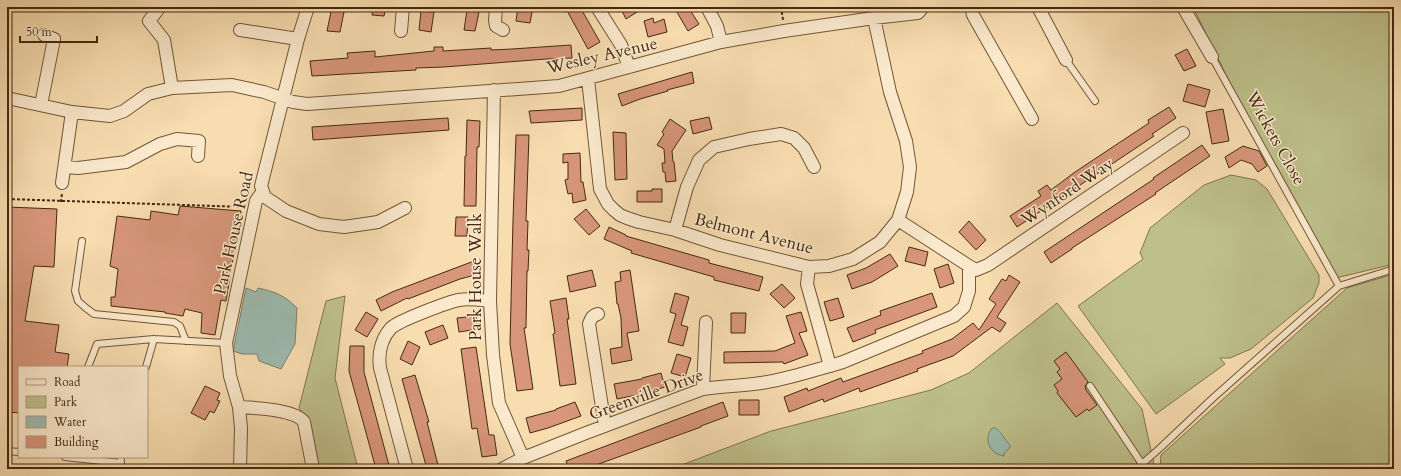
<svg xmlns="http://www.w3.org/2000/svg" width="1401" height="476" viewBox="0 0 1401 476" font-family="Cardo,serif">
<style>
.green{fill:#bec08b;stroke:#81744e}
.water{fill:#9dbbb0;stroke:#798170}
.building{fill:#d8967a;stroke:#442910}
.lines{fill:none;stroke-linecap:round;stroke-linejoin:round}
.service-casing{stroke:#715638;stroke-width:8}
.minor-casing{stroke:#715638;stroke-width:14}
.path{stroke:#442910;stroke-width:2;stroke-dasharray:3 2;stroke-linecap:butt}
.service{stroke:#fae9cc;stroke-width:6}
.minor{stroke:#fae9cc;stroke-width:12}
.labels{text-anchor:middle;stroke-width:3;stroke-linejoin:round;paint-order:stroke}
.street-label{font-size:17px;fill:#442910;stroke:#fae9cc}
</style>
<rect width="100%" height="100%" fill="#f8ddb1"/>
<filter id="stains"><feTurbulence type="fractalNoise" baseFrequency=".005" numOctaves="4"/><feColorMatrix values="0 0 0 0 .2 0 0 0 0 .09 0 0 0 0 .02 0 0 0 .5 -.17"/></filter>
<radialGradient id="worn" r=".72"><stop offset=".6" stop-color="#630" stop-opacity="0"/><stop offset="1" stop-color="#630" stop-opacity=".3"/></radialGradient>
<path class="green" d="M1193,7H1394V264L1336,278L1260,145Z
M1231,175L1256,180L1267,189L1319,275V283L1313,298L1251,349L1230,358H1220L1225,364L1156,414L1078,306L1143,259L1140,253L1150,228L1204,185Z
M1394,274V469H1160L1161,455L1347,288Z
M345,296L335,378L358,469H319L311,424L299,408L326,301Z
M1057,303L1142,409L1155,469H671L771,431L931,390L969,373Z"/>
<path class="water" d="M246,288L256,292L258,288C276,292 284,295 297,308L295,344L281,369L259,361L257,354H242L233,351Z
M992,428H995C1000,430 1005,440 1010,445V448L1004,453V456C990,454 983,440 992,428Z"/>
<path class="building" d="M332,7H345L340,32L327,31Z
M373,7H386L384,16L372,15Z
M518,7H533L530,23L516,21Z
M565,7H580L600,42L588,49Z
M620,7H645L626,19Z
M674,7H688L699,24L688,31Z
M467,10L479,12L475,31L464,30Z
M421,11L434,12L431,32L419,30Z
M653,18L654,23L664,19L667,32L648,37L644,21Z
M571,45L572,58L546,59L444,67L416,68V70L312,76L310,61L348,58L347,53L375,51V57L434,51V47H443V51L491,48V50L512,49Z
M1187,49L1196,66L1184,71L1175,55Z
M692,72L694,83L667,90L668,91L640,99L622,106L618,94Z
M1188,84L1210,90L1205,107L1183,101Z
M1169,107L1176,118L1152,134L1154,136L1017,227L1010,216L1041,196L1038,191L1047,185L1051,190L1075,172L1149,123L1148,120Z
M582,108V120L531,123L529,111Z
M1223,109L1229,141L1212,144L1206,112Z
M709,117L712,129L693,134L690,121Z
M448,118L449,130L313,140L312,127Z
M670,119L686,130L672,151L673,162H674L676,181L666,182L665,172H663L662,163H665L664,149L657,145L664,134L662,132Z
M467,120L480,121L479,147H477L476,206H464L465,156H466Z
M613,132L626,133L627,179L615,180Z
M516,135H529L526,221H528L527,250H529L528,271H527L526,328H524L533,389L517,391L510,344L513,220Z
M1202,145L1210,156L1155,193L1156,194L1072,248V249L1051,263L1044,252L1154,179L1153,178Z
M1243,146L1259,151L1267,166L1258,172L1252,164L1241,160L1229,168L1225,157Z
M580,153L581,182H583L586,200L573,203L572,193L568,194L565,180L568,179V162L563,163V154Z
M652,189H662V202H637V191H652Z
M180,206L241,211L226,301L221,300L215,335L201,333L202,313L185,309L183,316L165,313V312L111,306V297H115L118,269L110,266L117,216L150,220L151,211L178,215Z
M7,207L57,209L54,267L34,266L25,321L59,325L55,352L69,354L67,367H19V413L7,412Z
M586,209L600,226L589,235L574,219Z
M456,217H468L467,236H455Z
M969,221L986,240L976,250L959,232Z
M609,227L626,235V236L709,260V263L763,277L759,291L714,280V277L631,253L632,251L604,239Z
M909,247L928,252L925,266L905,261Z
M890,254L898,266L872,282L852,289L847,275L866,268Z
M474,261L479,274L460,279L408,299L407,298L381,311L376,300L392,292Z
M948,264L954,283L940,288L934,269Z
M592,270L596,286L570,292L567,276Z
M630,270L639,331L627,333L632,360L612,364L610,349L622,347L621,318L618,304H617L615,282L621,281L620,272Z
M1009,275L1020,282L997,317L1006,323L1000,332L992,327L953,356L917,369L918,371L860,392L859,388L824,402L823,399L789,412L784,397L807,388L808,391L841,378L843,382L923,353L922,351L952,339L973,323L979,330L996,304L989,299L1002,279L1006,281Z
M782,284L795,298L784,308L770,294Z
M675,293L689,297L681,325L688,327L683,346L668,342L676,314L670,312Z
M932,293L937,307L875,330L876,333L853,342L847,328L881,315L880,311Z
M566,298L569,319H567L576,384L560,386L553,334L555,333L550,301Z
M838,298L844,317L830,321L824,302Z
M366,312L378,319L367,337L355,330Z
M801,312L807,331L799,333L808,355L784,364L783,362L724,363V352L775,351L795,343L786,316Z
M731,313H746L745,333H731Z
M476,316L478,329L459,332L457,318Z
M443,325L448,338L430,345L425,332Z
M408,341L420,347L412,365L400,359Z
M350,346H364V372L390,469H376L349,371Z
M476,347L489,435H494L497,455L482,457L477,428L472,429L461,349Z
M1066,352L1088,382L1085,386L1086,390L1097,405L1089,411L1087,409L1076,417L1057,393L1058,391L1054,385L1062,379L1057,372L1060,369L1054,361Z
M677,354L691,358L685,377L671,373Z
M661,373L665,387L637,395L617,399L614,384L642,379V378Z
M415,375L429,422H427L439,469H427L402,379Z
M205,386L220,393L217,400L220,401L214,413L210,411L205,420L191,413Z
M739,400H759V415H739Z
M575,402L581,416L548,428L530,433L526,418L556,410V409Z
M723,402L728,416L701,426V427L585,469H569L566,461Z"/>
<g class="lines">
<g class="service-casing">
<path id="service" d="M1212,57L1339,286
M1066,60L1095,101
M82,241L75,291L78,301L86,308L94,314L174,322L180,326L186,341
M88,367L97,344L154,339
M146,367L154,339L226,343
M1090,386L1142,464
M7,451L19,452
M65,457L121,463
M120,469L121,457
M1136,469L1159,449L1213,398L1339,286L1394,269"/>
</g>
<g class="minor-casing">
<path id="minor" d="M308,7L298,39L261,186L265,197L286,211L319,224L344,227L378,222L405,208
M496,7L495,20L496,26L503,30
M597,7L621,45L629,67
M707,7L717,26L721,42
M971,7L973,15L1032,119
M1038,7L1066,60
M1183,7L1212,57
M159,8L149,21L164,40L172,88
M240,30L298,39
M401,31L403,7
M588,79L600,189L608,204L614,210L620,215L627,218L639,222L675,230L720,245L809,267L829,266L853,259L880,242L898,220L907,192L910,167L906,141L890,92L874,18
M494,90L490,301L493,355L499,403L523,458
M7,98L72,112L110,116L124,111L148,94L172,88L232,85L264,92L293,102L307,104L559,86L721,42L784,31L874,18L918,13L923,7
M41,105L54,39L44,35
M65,167L78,168L126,162L160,144L177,139L199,141L198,156
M62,183L72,112
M675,230L687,187L699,160L714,147L749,139L781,134L794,138L804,148L814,167
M969,266L976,270L988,265L1183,133
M809,267L807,284L830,366L843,362L954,316L964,307L969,291V266L898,220
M598,314C592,316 591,318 589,324L605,426
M703,389L706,322
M239,407C255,408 295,409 304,422L313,469
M240,469L241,428L239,407L230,376L226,343L256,201L263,191
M407,469L380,368C378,354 381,339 391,328C398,321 448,302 459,300C469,298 480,300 490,301
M502,469L523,458L586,433L703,389C722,386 742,386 761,383C785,380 807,372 830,366"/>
</g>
<path class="path" d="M781,7L783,20
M7,199L244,207
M61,202L62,193"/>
<use href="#service" class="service"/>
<use href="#minor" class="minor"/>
</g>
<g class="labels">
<g class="street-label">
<text transform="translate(602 55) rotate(-13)" y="6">Wesley Avenue</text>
<text transform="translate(1276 138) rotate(61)" y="6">Wickets Close</text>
<text transform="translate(1067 191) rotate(-34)" y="6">Wynford Way</text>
<text transform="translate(233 233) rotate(-77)" y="6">Park House Road</text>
<text transform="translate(754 233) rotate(14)" y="6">Belmont Avenue</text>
<text transform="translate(475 277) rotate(-90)" y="6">Park House Walk</text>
<text transform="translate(646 394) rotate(-20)" y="6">Greenville Drive</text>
</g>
</g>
<rect width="1401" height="476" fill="none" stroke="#f8ddb1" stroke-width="24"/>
<rect x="8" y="8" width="1385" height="460" fill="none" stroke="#442910" stroke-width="2"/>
<rect x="12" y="12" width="1377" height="452" fill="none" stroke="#442910"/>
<rect x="18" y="366" width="130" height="92" fill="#fae9cc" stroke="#b19c81"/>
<rect x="26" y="379" width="20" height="6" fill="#fae9cc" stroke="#b19c81"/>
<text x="54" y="386" font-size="12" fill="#442910">Road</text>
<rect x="26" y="396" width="20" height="12" fill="#bec08b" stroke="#b19c81"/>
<text x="54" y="406" font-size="12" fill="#442910">Park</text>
<rect x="26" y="416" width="20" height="12" fill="#9dbbb0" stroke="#b19c81"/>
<text x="54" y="426" font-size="12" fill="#442910">Water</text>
<rect x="26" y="436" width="20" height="12" fill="#d8967a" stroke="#b19c81"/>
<text x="54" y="446" font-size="12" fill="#442910">Building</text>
<path d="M20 36v6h77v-6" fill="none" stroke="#442910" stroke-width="2"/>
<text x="26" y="36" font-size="12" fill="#442910" stroke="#fae9cc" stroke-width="3" paint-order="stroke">50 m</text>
<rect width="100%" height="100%" filter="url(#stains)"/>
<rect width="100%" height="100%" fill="url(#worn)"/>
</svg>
